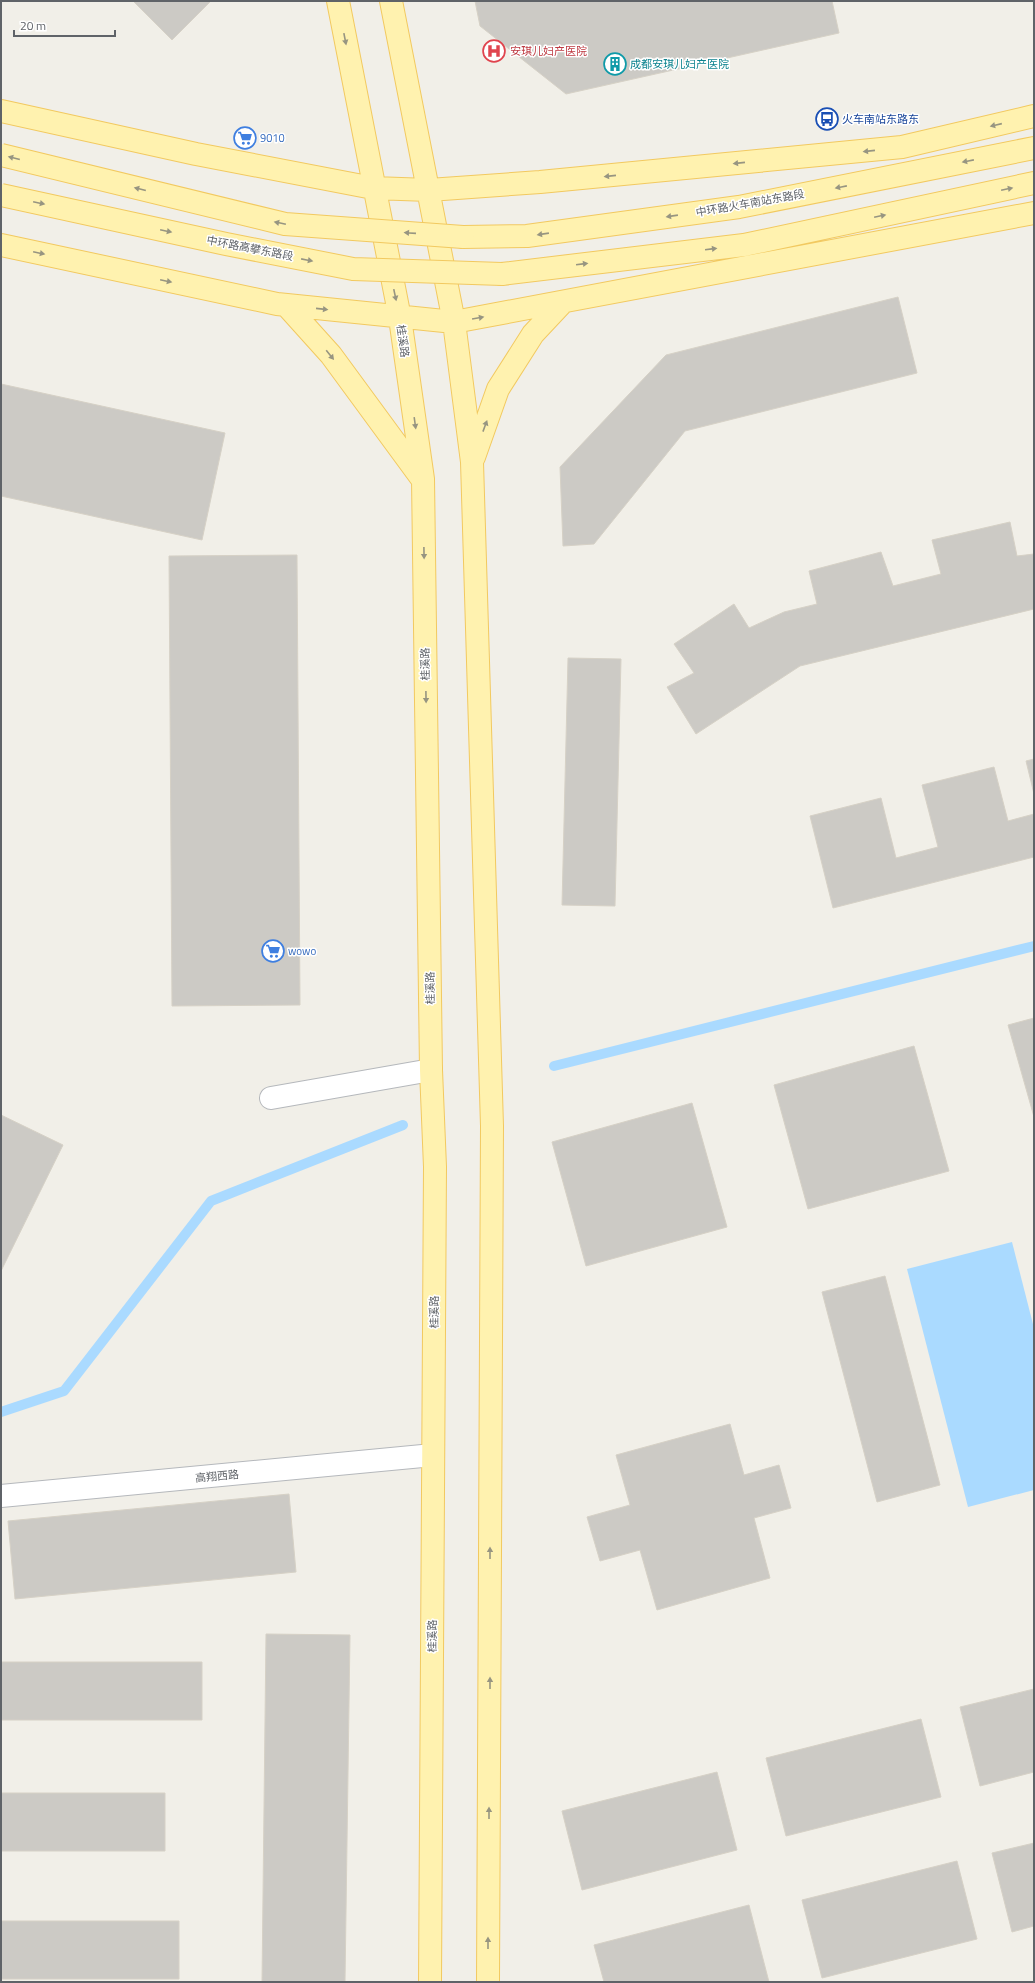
<svg xmlns="http://www.w3.org/2000/svg" width="1035" height="1983" viewBox="0 0 1035 1983" font-family="'Titillium Web','Noto Sans SC',sans-serif">
<style>
.water{fill:#aadaff}
.lines{fill:none;stroke-linecap:round;stroke-linejoin:round}
.stream{stroke:#aadaff;stroke-width:10}
.building{fill:#cccac5;stroke:#d6d1c6}
.minor-casing{stroke:#b5b8bc;stroke-width:24}
.major-casing{stroke:#f2c960;stroke-width:24}
.minor{stroke:#fff;stroke-width:22}
.major{stroke:#fff2af;stroke-width:22}
.major-bridge-casing{stroke:#f2c960;stroke-width:24;stroke-linecap:butt}
.major-bridge{stroke:#fff2af;stroke-width:22}
.oneway{fill:#979581}
.labels{text-anchor:middle;stroke-width:3;stroke-linejoin:round;paint-order:stroke}
.health-label{font-size:11px;fill:#be3a42;stroke:#fff;text-anchor:start}
.culture-label{font-size:11px;fill:#0d838f;stroke:#fff;text-anchor:start}
.transit-label{font-size:11px;fill:#164399;stroke:#fff;text-anchor:start}
.shop-label{font-size:11px;fill:#366cbe;stroke:#fff;text-anchor:start}
.street-label{font-size:11px;fill:#5f6368;stroke:#fff}
</style>
<rect width="100%" height="100%" fill="#f1efe8"/>
<path class="water" d="M1012,1242L1034,1328V1490L968,1507L907,1269Z"/>
<g class="lines">
<path class="stream" d="M554,1066L1034,946
M1,1412L64,1391L211,1201L403,1125"/>
</g>
<path class="building" d="M133,1H211L172,40Z
M475,1H832L839,33L566,94L480,26Z
M898,297L917,373L685,431L594,544L563,546L560,467L666,355Z
M1,384L225,433L202,540L1,496Z
M1010,522L1017,556L1034,554V609L800,666L696,734L667,687L694,673L674,644L734,604L749,628L784,612L817,604L809,571L881,552L893,586L941,574L932,540Z
M297,555L300,1005L172,1006L169,556Z
M568,658L621,659L615,906L562,905Z
M1034,759V794L1026,761Z
M994,767L1008,821L1034,814V857L833,908L810,816L881,798L896,858L938,847L922,785Z
M1034,1018V1117L1008,1025Z
M914,1046L949,1171L808,1209L774,1085Z
M692,1103L727,1227L586,1266L552,1142Z
M1,1115L63,1145L1,1271Z
M885,1276L940,1485L877,1502L822,1292Z
M730,1424L744,1475L779,1465L791,1508L754,1518L770,1578L657,1610L640,1550L600,1561L587,1517L630,1505L616,1455Z
M289,1494L296,1572L15,1599L8,1521Z
M266,1634L350,1635L345,1982H262Z
M1,1662H202V1720H1Z
M1034,1689V1772L980,1786L960,1707Z
M921,1719L941,1797L786,1836L766,1758Z
M717,1772L737,1850L582,1890L562,1811Z
M1,1793H165V1851H1Z
M1034,1843V1926L1012,1932L992,1853Z
M957,1861L977,1939L822,1978L802,1900Z
M749,1905L769,1982H604L594,1945Z
M1,1921H179V1979H1Z"/>
<g class="lines">
<g class="minor-casing">
<path id="minor" d="M271,1098L431,1070
M1,1496L433,1455"/>
</g>
<g class="major-casing">
<path id="major" d="M338,1L400,318L423,479L431,1070L435,1167L430,1982
M391,1L454,322L472,462L492,1126L488,1982
M1,111L196,154L373,188L429,190L540,182L902,147L1034,116
M463,237L527,236L739,207L1034,148
M1,245L277,304L454,322L1034,213
M502,274L744,245L1034,183
M286,305L331,355L422,479
M474,457L498,389L533,334L563,302"/>
</g>
<use href="#minor" class="minor"/>
<use href="#major" class="major"/>
<g class="major-bridge-casing">
<path id="major-bridge" d="M1,155L285,224L463,237
M1,195L226,244L353,269L502,274"/>
</g>
<use href="#major-bridge" class="major-bridge"/>
</g>
<defs><path id="oneway-solid" d="M-6-.8H1V-3.2L6.5 0L1 3.2V.8H-6Z"/></defs>
<g class="oneway">
<use href="#oneway-solid" transform="translate(345 39) rotate(79)"/>
<use href="#oneway-solid" transform="translate(996 125) rotate(167)"/>
<use href="#oneway-solid" transform="translate(869 151) rotate(174)"/>
<use href="#oneway-solid" transform="translate(14 158) rotate(-166)"/>
<use href="#oneway-solid" transform="translate(968 161) rotate(169)"/>
<use href="#oneway-solid" transform="translate(739 163) rotate(174)"/>
<use href="#oneway-solid" transform="translate(610 176) rotate(174)"/>
<use href="#oneway-solid" transform="translate(841 187) rotate(169)"/>
<use href="#oneway-solid" transform="translate(140 189) rotate(-166)"/>
<use href="#oneway-solid" transform="translate(1007 189) rotate(-12)"/>
<use href="#oneway-solid" transform="translate(39 203) rotate(12)"/>
<use href="#oneway-solid" transform="translate(672 216) rotate(172)"/>
<use href="#oneway-solid" transform="translate(880 216) rotate(-12)"/>
<use href="#oneway-solid" transform="translate(280 223) rotate(-168)"/>
<use href="#oneway-solid" transform="translate(166 231) rotate(12)"/>
<use href="#oneway-solid" transform="translate(410 233) rotate(-176)"/>
<use href="#oneway-solid" transform="translate(543 234) rotate(172)"/>
<use href="#oneway-solid" transform="translate(711 249) rotate(-7)"/>
<use href="#oneway-solid" transform="translate(39 253) rotate(12)"/>
<use href="#oneway-solid" transform="translate(307 260) rotate(11)"/>
<use href="#oneway-solid" transform="translate(582 264) rotate(-7)"/>
<use href="#oneway-solid" transform="translate(166 281) rotate(12)"/>
<use href="#oneway-solid" transform="translate(395 295) rotate(78)"/>
<use href="#oneway-solid" transform="translate(322 309) rotate(6)"/>
<use href="#oneway-solid" transform="translate(478 318) rotate(-10)"/>
<use href="#oneway-solid" transform="translate(330 355) rotate(51)"/>
<use href="#oneway-solid" transform="translate(415 423) rotate(82)"/>
<use href="#oneway-solid" transform="translate(485 426) rotate(-70)"/>
<use href="#oneway-solid" transform="translate(424 553) rotate(89)"/>
<use href="#oneway-solid" transform="translate(426 697) rotate(89)"/>
<use href="#oneway-solid" transform="translate(490 1553) rotate(-90)"/>
<use href="#oneway-solid" transform="translate(490 1683) rotate(-90)"/>
<use href="#oneway-solid" transform="translate(489 1813) rotate(-90)"/>
<use href="#oneway-solid" transform="translate(488 1943) rotate(-90)"/>
</g>
<defs>
<g id="hospital-ring" transform="scale(1.15)"><circle r="9.5" fill="#fff" stroke="#e0444e" stroke-width="1.5"/><path d="M-5-5h3v3.5h4V-5h3V5h-3V1.5h-4V5h-3Z" fill="#e0444e"/></g>
<g id="building-ring" transform="scale(1.15)"><circle r="9.5" fill="#fff" stroke="#0f9aa8" stroke-width="1.5"/><path d="M-4-6H4V6H1V3H-1V6H-4ZM-2.5-4.3h1.7v1.8h-1.7ZM.8-4.3h1.7v1.8H.8ZM-2.5-1h1.7V.8h-1.7ZM.8-1h1.7V.8H.8Z" fill="#0f9aa8"/></g>
<g id="bus-ring" transform="scale(1.15)"><circle r="9.5" fill="#fff" stroke="#1a4fb4" stroke-width="1.5"/><path d="M-5-6H5V4H4V6H2V4H-2V6H-4V4H-5ZM-3.5-4V0h7V-4ZM-3.5 1.2v1.5H-2V1.2ZM2 1.2v1.5H3.5V1.2Z" fill="#1a4fb4"/></g>
<g id="supermarket-ring" transform="scale(1.15)"><circle r="9.5" fill="#fff" stroke="#3f7fe0" stroke-width="1.5"/><path d="M-6-5.5h2.5l.6 2H6L4.5 2H-2.5L-4.4-4H-6ZM-1.5 3.2a1.3 1.3 0 1 0 .1 0ZM3 3.2a1.3 1.3 0 1 0 .1 0Z" fill="#3f7fe0"/></g>
</defs>
<g fill-rule="evenodd">
<use href="#hospital-ring" x="494" y="51"/>
<use href="#building-ring" x="615" y="64"/>
<use href="#bus-ring" x="827" y="119"/>
<use href="#supermarket-ring" x="245" y="138"/>
<use href="#supermarket-ring" x="273" y="951"/>
</g>
<g class="labels">
<g class="health-label">
<text x="510" y="55">安琪儿妇产医院</text>
</g>
<g class="culture-label">
<text x="630" y="68">成都安琪儿妇产医院</text>
</g>
<g class="transit-label">
<text x="842" y="123">火车南站东路东</text>
</g>
<g class="shop-label">
<text x="260" y="142">9010</text>
<text x="288" y="955">wowo</text>
</g>
<g class="street-label">
<text transform="translate(750 203) rotate(-10)" y="4">中环路火车南站东路段</text>
<text transform="translate(250 248) rotate(11)" y="4">中环路高攀东路段</text>
<text transform="translate(403 341) rotate(82)" y="4">桂溪路</text>
<text transform="translate(425 664) rotate(-91)" y="4">桂溪路</text>
<text transform="translate(430 988) rotate(-91)" y="4">桂溪路</text>
<text transform="translate(434 1312) rotate(-90)" y="4">桂溪路</text>
<text transform="translate(217 1476) rotate(-5)" y="4">高翔西路</text>
<text transform="translate(432 1636) rotate(-90)" y="4">桂溪路</text>
</g>
</g>
<rect width="1035" height="1983" fill="none" stroke="#5f6368" stroke-width="4"/>
<path d="M14 30v6h101v-6" fill="none" stroke="#5f6368" stroke-width="2"/>
<text x="20" y="30" font-size="12" fill="#5f6368" stroke="#ffffff" stroke-width="3" paint-order="stroke">20 m</text>
</svg>
